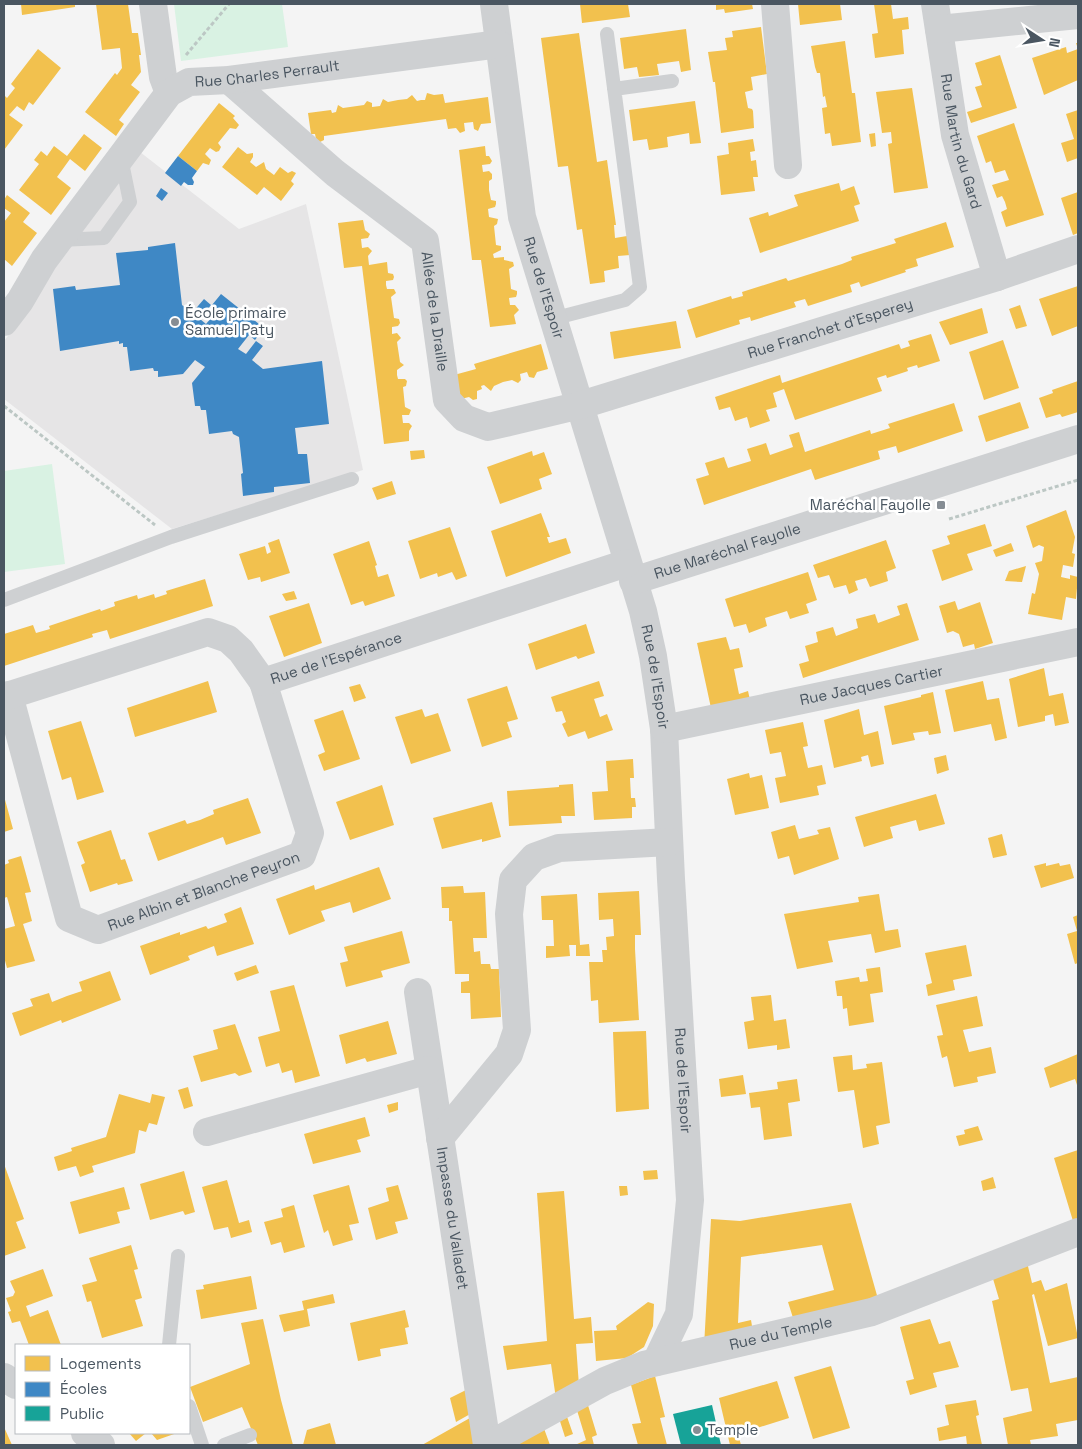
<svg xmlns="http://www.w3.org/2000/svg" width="1082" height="1449" viewBox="0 0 1082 1449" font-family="'Space Grotesk',sans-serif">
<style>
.education{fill:#e6e5e6}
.green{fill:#d9f2e3}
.homes{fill:#f2c14e}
.schools{fill:#3f88c5}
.public{fill:#17a398}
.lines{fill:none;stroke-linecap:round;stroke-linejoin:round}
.path{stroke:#bcc7c4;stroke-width:3;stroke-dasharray:4 2.5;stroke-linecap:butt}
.lane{stroke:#ced0d2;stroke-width:14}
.street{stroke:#ced0d2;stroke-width:28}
.poi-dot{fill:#868d94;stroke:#fff;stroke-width:2}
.labels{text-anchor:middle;stroke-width:5;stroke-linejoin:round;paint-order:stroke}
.street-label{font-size:15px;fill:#4a5661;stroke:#fff}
.poi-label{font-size:15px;fill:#4a5661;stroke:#fff;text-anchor:start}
</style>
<rect width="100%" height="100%" fill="#f4f4f4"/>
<path class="education" d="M140,152L239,229L306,204L363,470L172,529L4,399V341L34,303L48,272Z"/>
<path class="green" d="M174,4H282L288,47L181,61Z
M52,464L65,564L4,572V471Z"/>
<path class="homes" d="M21,4H75V7L22,15Z
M96,4H128L132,33H138L141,55H139L141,72L131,85L140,92L119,120L124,124L116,136L85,112L115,73L117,75L122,68L120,48L102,50Z
M580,4H628L630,17L582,23Z
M716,4H752L753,9L725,13L724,9L716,10Z
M798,4H840L842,20L800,25Z
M874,4H891L893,19L908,17L909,29L902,30L904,54L875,58L872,34L878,33Z
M761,27L767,74L751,77L753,90L745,92L748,108L752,109L753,111L754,128L721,133L715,82H713L708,52L727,50L725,38L733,37L732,31Z
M686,29L691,70L681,72L679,61L657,64L659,75L639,77L637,67L624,69L620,38Z
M579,33L597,162L607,160L616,225H614L615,238L627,236L630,255L618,256L619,268L604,271L605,282L590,284L582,229L577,230L568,166L558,167L541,38Z
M845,41L852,93H855L861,142L832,146L830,133L825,134L822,108L827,107L825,96L823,97L820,73H817L815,67L811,46Z
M1076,43H1078V80L1044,95L1032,58L1066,47L1067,53L1078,49Z
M38,49L61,68L33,105L29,102L24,111L17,106L9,115L23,125L4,150V95L7,98L15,88L11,84Z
M1000,55L1017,108L971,123L967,112L982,107L975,87L982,85L975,63Z
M912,88L928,188L894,193L888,144L892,143L891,132L882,133L876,92Z
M427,93L434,95L443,94L445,103L488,97L491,123L481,124L478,131L474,129L473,122L464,123L465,131L460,133L456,128L448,129L446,119L324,136V140L320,142L316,139L315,134H311L308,113L331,110L332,113L336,112L338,105L343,108L364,105L367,101L372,103V107L380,106L383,99L388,102L398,100L407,99L412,95L417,101L421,100H425Z
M695,101L701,143L690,144L689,133L667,137L668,147L649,150L647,139L633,141L629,110Z
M219,103L235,116L233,118L239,125L236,129L230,128L218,143L221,147L219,151L216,152L210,148L205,154L211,160L209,165L203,163L197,171L178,156Z
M1078,110V158L1067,162L1061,143L1074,139L1066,114Z
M1014,123L1044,215L1006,227L1001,212L1007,209L1005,202L1002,196L997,198L992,185L1009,180L1005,170L995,173L991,161L986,163L977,136Z
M875,133L876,146L871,147L869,134Z
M84,134L102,148L85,171L70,159L57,177L71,188L51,215L19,190L39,164L34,160L41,151L47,156L54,146L67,156Z
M753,139L755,151L750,152L751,161L756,160L758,177H753L755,191L721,195L717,156L729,154L728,143Z
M485,146L486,156H489L492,161L490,164L482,165L483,172L489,171L492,174V179L489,181V190L491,200L496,201V204L495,207L488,209L489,217L498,219L497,224L494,226L496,245L501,246V250L493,254L494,258L504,257V260L513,262L514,266L509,269L511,289L517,291V294L516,297L509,298L510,305H515L519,310L514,315L516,324L490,327L481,260H472L459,150Z
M238,147L247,154L253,153V157L250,162L256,167L264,162L266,169L274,175L280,167L288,173L292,171L296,173L291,181L294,184L281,201L264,187L257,195L222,167Z
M839,183L841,191L854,186L860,204L854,206L859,221L760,253L749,218L768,212L769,216L798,206L794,195Z
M1078,192V233L1073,235L1061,198Z
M7,195L30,213L23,222L37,233L12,266L4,259V222L11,213L4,208V200Z
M363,220L365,230L370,234L368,238L361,239L362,248L368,247L372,251L368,256L369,265L387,262L388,273L393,274L394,277L393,280L386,281V285L387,289H394L396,293L391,297L394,318L399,319L400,323L398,326L392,327V334L397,333L401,338L397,342L400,362L404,365L397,370V375L398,379H405L407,381L406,386L403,387L405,407L411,410L409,415H402L403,423H409L412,426L409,431V441L384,444L362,266L344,268L338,223Z
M946,222L954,247L916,259L918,266L905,270L906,272L861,287L859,282L850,285L852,292L808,306L805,299L794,302L796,307L751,321L750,317L739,320L740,324L696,338L687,310L731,296L732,299L743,296L742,292L786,278L788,281L842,264L852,260L851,257L896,243L894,239Z
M1078,286V326L1052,336L1039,299Z
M1020,305L1027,326L1016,329L1009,309Z
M982,308L988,333L950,345L939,322Z
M676,321L681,348L614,359L610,332Z
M931,334L940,361L918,368L917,365L907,368L908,371L887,378L886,375L877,378L882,391L795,420L784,389L773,393L777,407L766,410L770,421L750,428L747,417L735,421L730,407L719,410L715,397L780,375L782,383L899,344L901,349L910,346L908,341Z
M1003,340L1019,388L984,400L969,352Z
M541,344L548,369L537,372L534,378L529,377L527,372L520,374L521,380L518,383L512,380L503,382L494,386L491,391L484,385L481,386L482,389L477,391V399L473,400L469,397L461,399L454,375L476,369L474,364Z
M1078,381V412L1062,417L1060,414L1046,418L1039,398L1053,393L1052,390Z
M1020,402L1029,428L986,442L978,416Z
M954,403L963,431L898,453L896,446L878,451L880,459L815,480L811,469L704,505L696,479L709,475L705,463L724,457L728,468L751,461L747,449L766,443L770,455L793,447L789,435L799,432L805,452L870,430L871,434L890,428L888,424Z
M424,450L425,458L411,460L410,451Z
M532,451L533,456L544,452L552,474L539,479L542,489L500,504L487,467Z
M392,481L396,494L377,500L372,488Z
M1066,510L1075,537L1072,553L1075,554L1073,567L1063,565L1061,577L1070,579V575L1078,577L1076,599L1066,597L1062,620L1028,614L1032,593L1035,594L1039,574L1035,563L1042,561L1044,547L1039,545L1033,548L1026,526Z
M541,513L550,537H547L549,543L566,538L571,553L506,577L491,531Z
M985,524L992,546L967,554L973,570L942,581L932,550L950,544L947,536Z
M450,527L467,576L456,580L452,572L438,577L437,573L420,579L408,541Z
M279,539L290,573L261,582L260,577L248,580L239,554L265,546L267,554L271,552L268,543Z
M886,540L896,568L886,572L888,581L870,587L866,578L855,581L858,590L849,594L846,585L834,588L829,575L818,578L813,565Z
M369,541L377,565L375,566L378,577L388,574L395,596L365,606L363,601L351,605L333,554Z
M1011,543L1014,551L996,557L993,550Z
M1026,566L1022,582L1005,581L1009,571Z
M808,572L817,600L806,604L809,613L790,619L787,611L765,618L767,626L749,633L746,624L734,627L725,599Z
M205,579L213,606L110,639L107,630L92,634L93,637L4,666V634L33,625L36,633L50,629L49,626L100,609L101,611L115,606L114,602L137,595L138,599L154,594L155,598L167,594L166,591Z
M294,591L297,599L286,601L282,594Z
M955,601L958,610L980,602L993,643L975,649L974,644L963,647L959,634L953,631L947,633L939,606Z
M309,603L322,643L284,657L269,616Z
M907,603L919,640L803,678L799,664L809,661L805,646L818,642L816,632L833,627L836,636L858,628L856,619L875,614L878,623L900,615L897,606Z
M586,624L595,653L578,659L576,656L536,670L528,644Z
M726,637L730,650L739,648L743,667L734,669L739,694L748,691L750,700L711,708L697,643Z
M1044,668L1049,696L1063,693L1069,723L1055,726L1053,714L1045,716V721L1018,727L1009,679Z
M208,681L217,712L135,737L127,708Z
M599,681L604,696L594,699L600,717L607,714L613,730L588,739L585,731L568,737L562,724L566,722L562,711L556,712L551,697Z
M983,681L987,700L999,698L1007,738L995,741L991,724L954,732L945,690Z
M360,684L366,698L354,702L349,687Z
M507,686L518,719L507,722L512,737L482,747L467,699Z
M933,692L941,733L929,735L928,731L913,733L915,740L892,745L884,706L921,697V695Z
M422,709L425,717L438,713L451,751L411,764L395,717Z
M859,709L864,735L878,731L884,764L871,767L868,755L861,757L862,761L834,768L824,720Z
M343,710L360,759L324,771L318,755L325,752L314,720Z
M81,721L104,792L77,800L71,777L62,780L48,731Z
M803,722L808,746L803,747L808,768L822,765L826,784L817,786L819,795L780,803L775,778L786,776L781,752L770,754L765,730Z
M946,755L949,770L937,774L934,758Z
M633,759L634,778H630L631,798H635L636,807H632V818L594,820L592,792L608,791L606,761Z
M749,773L750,778L762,775L769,808L735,815L727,779Z
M573,784L575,816H561L562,823L509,826L507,791L559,787V785Z
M382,785L394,825L350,840L336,802Z
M936,794L945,824L919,831L916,820L890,827L893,838L864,847L855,817Z
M4,796L13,829L4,832Z
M248,798L261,833L226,845L223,837L158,861L148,833L185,820L187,824L200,820L214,814L213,810Z
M492,802L501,837L482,842V839L442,849L433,818Z
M795,825L799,839L819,834L817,830L830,827L839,859L794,875L789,856L778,859L771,832Z
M111,830L121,860L125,859L133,881L118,885L117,883L90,892L81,865L85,863L77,842Z
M1002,834L1007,855L993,858L988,838Z
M21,856L31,892L25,893L32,921L23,924L35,961L7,968L4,957V929L15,926L7,897L4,898V865L9,863L8,860Z
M1046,863V866L1059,863L1060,866L1070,864L1074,878L1041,888L1034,866Z
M379,867L391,899L353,913L350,902L321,911L325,921L289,935L276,899L314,885L315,890Z
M463,886L464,893L485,892L487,938H473L474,952L480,951L481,964H490L491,969H499L501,1017L471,1019L470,993H461V982L469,981V974H455L452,921H449V908H442L441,887Z
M639,891L641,935H635V949L639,1020L599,1023L598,1000L591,1001L589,962H603L602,950H607L606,937L614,936L613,919L599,920L598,893Z
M577,894L580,945L589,944L590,956H576V945H569L570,956L546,958V946H554L553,920H542L541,896Z
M879,894L885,931L898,929L901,947L875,953L871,934L828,941L833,962L797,969L784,914L859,902L858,897Z
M241,907L254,944L217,956L214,946L188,956L190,960L150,975L140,946L180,932V935L206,926L208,929L227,922L224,914Z
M1078,915V963L1075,964L1067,934L1077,931L1073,917Z
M402,931L410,963L381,971L383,977L346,987L340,963L348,961L344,947Z
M966,945L972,976L953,980L955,990L928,996L926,985L932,983L925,953Z
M256,965L259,973L237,981L234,973Z
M880,967L883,992L870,994L874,1022L849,1026L847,1008L843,1009L842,996H837L835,981L859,977L860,982L868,981L866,969Z
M110,971L121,1000L62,1023L61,1020L20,1036L12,1013L33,1006L30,999L49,993L52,1002L67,996L82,991L79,982Z
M294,985L320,1076L295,1083L292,1070L282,1073L279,1063L266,1067L258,1037L280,1031L270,991Z
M771,995L774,1021L786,1019L790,1048L777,1050V1045L748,1049L744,1022L754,1020L751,997Z
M977,996L983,1026L963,1030L969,1052L991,1047L996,1073L977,1077L978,1082L954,1087L947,1056L942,1058L937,1036L943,1035L936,1005Z
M388,1021L397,1054L367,1062L365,1058L346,1064L339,1035Z
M235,1024L252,1072L239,1076L235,1073L201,1082L193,1056L218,1049L213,1030Z
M646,1031L649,1109L616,1112L613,1032Z
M1078,1054V1088L1075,1079L1050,1088L1044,1068Z
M852,1055L853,1070L867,1068L866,1064L882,1062L890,1123L876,1126L879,1144L863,1148L854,1090L838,1092L833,1057Z
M743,1075L746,1094L721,1097L719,1079Z
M797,1079L800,1101L788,1103L792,1136L764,1140L760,1107L751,1108L749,1093L778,1089L777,1082Z
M188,1087L193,1106L184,1109L178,1090Z
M119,1094L150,1103L152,1094L165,1097L157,1125L149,1123L146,1132L139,1130L135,1153L92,1166L94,1172L80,1177L76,1166L58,1171L54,1157L72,1151L71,1148L106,1137Z
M398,1102V1110L389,1113L387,1105Z
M365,1117L370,1136L357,1140L361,1152L313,1164L304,1134Z
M978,1126L983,1140L959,1146L956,1136L965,1134L964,1130Z
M1078,1150V1219L1073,1221L1054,1158Z
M4,1164L24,1219L16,1222L26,1248L4,1256Z
M657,1170L658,1179L644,1180L643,1171Z
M184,1171L195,1212L185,1215L183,1211L150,1220L140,1184Z
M993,1177L996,1188L983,1191L981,1181Z
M227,1180L239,1223L249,1220L252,1232L231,1238L228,1227L214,1230L202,1187Z
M349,1185L359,1223L349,1225L353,1240L333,1246L328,1230L324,1233L313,1195Z
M398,1185L408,1219L395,1222L398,1233L376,1240L368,1208L389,1201L386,1188Z
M619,1186H627L628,1195L620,1196Z
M124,1187L130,1209L117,1212L120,1223L79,1234L70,1202Z
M564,1191L574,1319L591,1317L593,1343L576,1344L579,1386L556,1399L551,1364L507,1370L503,1346L547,1341L537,1193Z
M851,1203L878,1299L794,1321L788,1302L834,1290L822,1245L741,1257L738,1323L751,1320L753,1332L704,1347L711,1219L740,1221Z
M294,1205L305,1247L284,1253L281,1242L271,1245L264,1222L283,1217L281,1209Z
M131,1245L138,1269L134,1270L142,1298L135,1300L143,1326L102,1338L91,1301L87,1302L82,1285L97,1281L89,1258Z
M1026,1258L1032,1283L1041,1280L1045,1291L1067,1283L1078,1338L1048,1346L1034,1294L1032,1295L1050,1383L1078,1377V1420L1056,1424L1058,1436L1030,1440L1031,1445H1008L1003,1418L1032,1411L1028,1388L1011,1391L992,1301L999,1299L991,1272Z
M43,1269L53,1296L26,1306L30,1317L48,1310L61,1345H29L20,1321L12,1323L8,1312L11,1311L6,1298L13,1296L15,1292L10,1281Z
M251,1276L257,1309L201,1319L196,1290L204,1289L203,1285Z
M333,1294L335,1303L307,1309L310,1326L284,1332L279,1315L304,1310L302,1301Z
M648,1302L654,1304L653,1326L644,1347L627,1358L596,1361L594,1331L617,1330L616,1326Z
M405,1310L409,1327L405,1328L408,1344L380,1349L381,1356L358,1361L350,1323Z
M263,1319L281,1400L293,1445H258L242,1407L203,1422L190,1387L250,1364L241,1323Z
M930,1319L939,1344L950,1341L959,1367L933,1373L937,1387L910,1395L906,1381L914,1379L900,1327Z
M831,1366L850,1428L813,1439L794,1377Z
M655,1376L665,1417L660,1418L667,1445H638L632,1424L641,1423L631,1385Z
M777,1381L789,1418L738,1434L741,1445H730L719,1398Z
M466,1390L472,1413L456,1422L450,1398Z
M976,1400L979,1415L976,1416L982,1445H967L966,1436L939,1441L937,1428L949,1425L945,1405Z
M587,1402L597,1435L592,1437L594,1445H575L586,1440L576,1407Z
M565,1411L573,1434L565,1437L558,1415Z
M477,1414L479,1445H422Z
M330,1423L336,1445H303L307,1430Z
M542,1423L550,1445H503Z
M4,1427L12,1445H4Z
M129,1433H146L136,1441Z
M151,1433H177L157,1440Z"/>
<path class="schools" d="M178,156L197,171L192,178L194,182L193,185H188L184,182L181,186L165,173Z
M161,188L168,193L162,201L156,196Z
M175,243L182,305L192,313L204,299L211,305L200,319L206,324L218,310L212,305L221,294L264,328L255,340L249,335L238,349L246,354L256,341L263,346L252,360L263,369L322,361L329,424L295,428L298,454H307L310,483L274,487V492L243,496L241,474L243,473L239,437L233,434L232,431L209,434L206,410H201L200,406H195L192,383L205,367L195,360L183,374L158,377V371H154L153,368L130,371L127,347H123V343L119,344V341L60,351L53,289L75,286L76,290L120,285L116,253L148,250V247Z"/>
<path class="public" d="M712,1405L721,1445H681L673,1414Z"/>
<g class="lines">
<path class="path" d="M186,55L229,4
M4,406L155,525
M949,519L1078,480"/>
<path class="lane" d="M614,89L672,81
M59,240L104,238L130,202L121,158
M552,319L625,300L640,287L607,34
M4,600L171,537L352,479
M169,1345L178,1256
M189,1406L202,1445
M224,1445L250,1435"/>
<g class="street">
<path d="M153,4L163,77L169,93"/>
<path id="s1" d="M494,4L522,217L643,611L653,656L664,729L671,879L690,1200L679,1314L656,1362"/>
<path d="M775,4L788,165"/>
<path id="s2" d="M935,4L955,135L997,277"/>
<path d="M939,29L1078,15"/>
<path id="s3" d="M229,80L335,173L425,241L447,400L464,418L488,427L581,405L997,277L1078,249"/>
<path id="s4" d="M4,322L20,301L44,260L169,93L189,82L229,80L499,44"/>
<path id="s5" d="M633,581L1078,439"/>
<path id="s6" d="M9,695L69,918L98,930L302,855L310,833L263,682"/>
<path id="s7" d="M4,697L208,632L228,639L241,651L263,682L627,563"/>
<path id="s8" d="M664,729L1078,642"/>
<path id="s9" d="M418,992L487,1445"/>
<path d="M207,1132L429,1070"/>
<path d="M440,1138L509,1054L517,1030L509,914L513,880L534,857L559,848L669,842"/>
<path d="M4,1377L16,1385"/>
<path d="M85,1433L101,1445"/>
<path id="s10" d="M489,1445L605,1381L644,1365L872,1312L1078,1232"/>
</g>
</g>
<g class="poi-dot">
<circle cx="175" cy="322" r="5"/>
<rect x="936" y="500" width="10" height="10" rx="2.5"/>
<circle cx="697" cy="1430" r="5"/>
</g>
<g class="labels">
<g class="street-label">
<text dy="5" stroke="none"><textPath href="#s4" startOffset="384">Rue Charles Perrault</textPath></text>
<text dy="5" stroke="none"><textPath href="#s2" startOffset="140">Rue Martin du Gard</textPath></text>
<text dy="5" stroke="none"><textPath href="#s1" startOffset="289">Rue de l'Espoir</textPath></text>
<text dy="5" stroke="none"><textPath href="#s3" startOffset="325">Allée de la Draille</textPath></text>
<text dy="5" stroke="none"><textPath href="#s3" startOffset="821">Rue Franchet d'Esperey</textPath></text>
<text dy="5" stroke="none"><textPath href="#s5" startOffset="99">Rue Maréchal Fayolle</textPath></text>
<text dy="5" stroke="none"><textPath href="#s7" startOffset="368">Rue de l'Espérance</textPath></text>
<text dy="5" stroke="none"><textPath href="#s1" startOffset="694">Rue de l'Espoir</textPath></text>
<text dy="5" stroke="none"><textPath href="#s8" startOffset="212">Rue Jacques Cartier</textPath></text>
<text dy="5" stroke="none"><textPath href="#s6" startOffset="375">Rue Albin et Blanche Peyron</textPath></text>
<text dy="5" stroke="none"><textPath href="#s1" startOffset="1099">Rue de l'Espoir</textPath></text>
<text dy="5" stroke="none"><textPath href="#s9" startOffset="229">Impasse du Valladet</textPath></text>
<text dy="5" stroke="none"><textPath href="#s10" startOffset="315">Rue du Temple</textPath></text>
</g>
<g class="poi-label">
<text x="185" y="318">École primaire<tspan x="185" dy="17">Samuel Paty</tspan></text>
<text x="931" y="510" text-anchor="end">Maréchal Fayolle</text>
<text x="707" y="1435">Temple</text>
</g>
</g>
<rect width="1082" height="1449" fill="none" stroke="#4a5661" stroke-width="10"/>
<rect x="15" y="1344" width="175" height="90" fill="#ffffff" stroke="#b7bbc0"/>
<rect x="25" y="1356" width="25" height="15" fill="#f2c14e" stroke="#b7bbc0"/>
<text x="60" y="1369" font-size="15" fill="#4a5661">Logements</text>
<rect x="25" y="1382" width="25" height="15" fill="#3f88c5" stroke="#b7bbc0"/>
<text x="60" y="1394" font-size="15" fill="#4a5661">Écoles</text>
<rect x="25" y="1406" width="25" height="15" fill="#17a398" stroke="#b7bbc0"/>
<text x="60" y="1419" font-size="15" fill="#4a5661">Public</text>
<g transform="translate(1042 40) rotate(102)" stroke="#ffffff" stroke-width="4" paint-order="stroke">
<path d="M0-4L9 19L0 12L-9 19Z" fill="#4a5661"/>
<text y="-8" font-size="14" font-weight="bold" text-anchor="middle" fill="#4a5661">N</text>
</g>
</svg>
